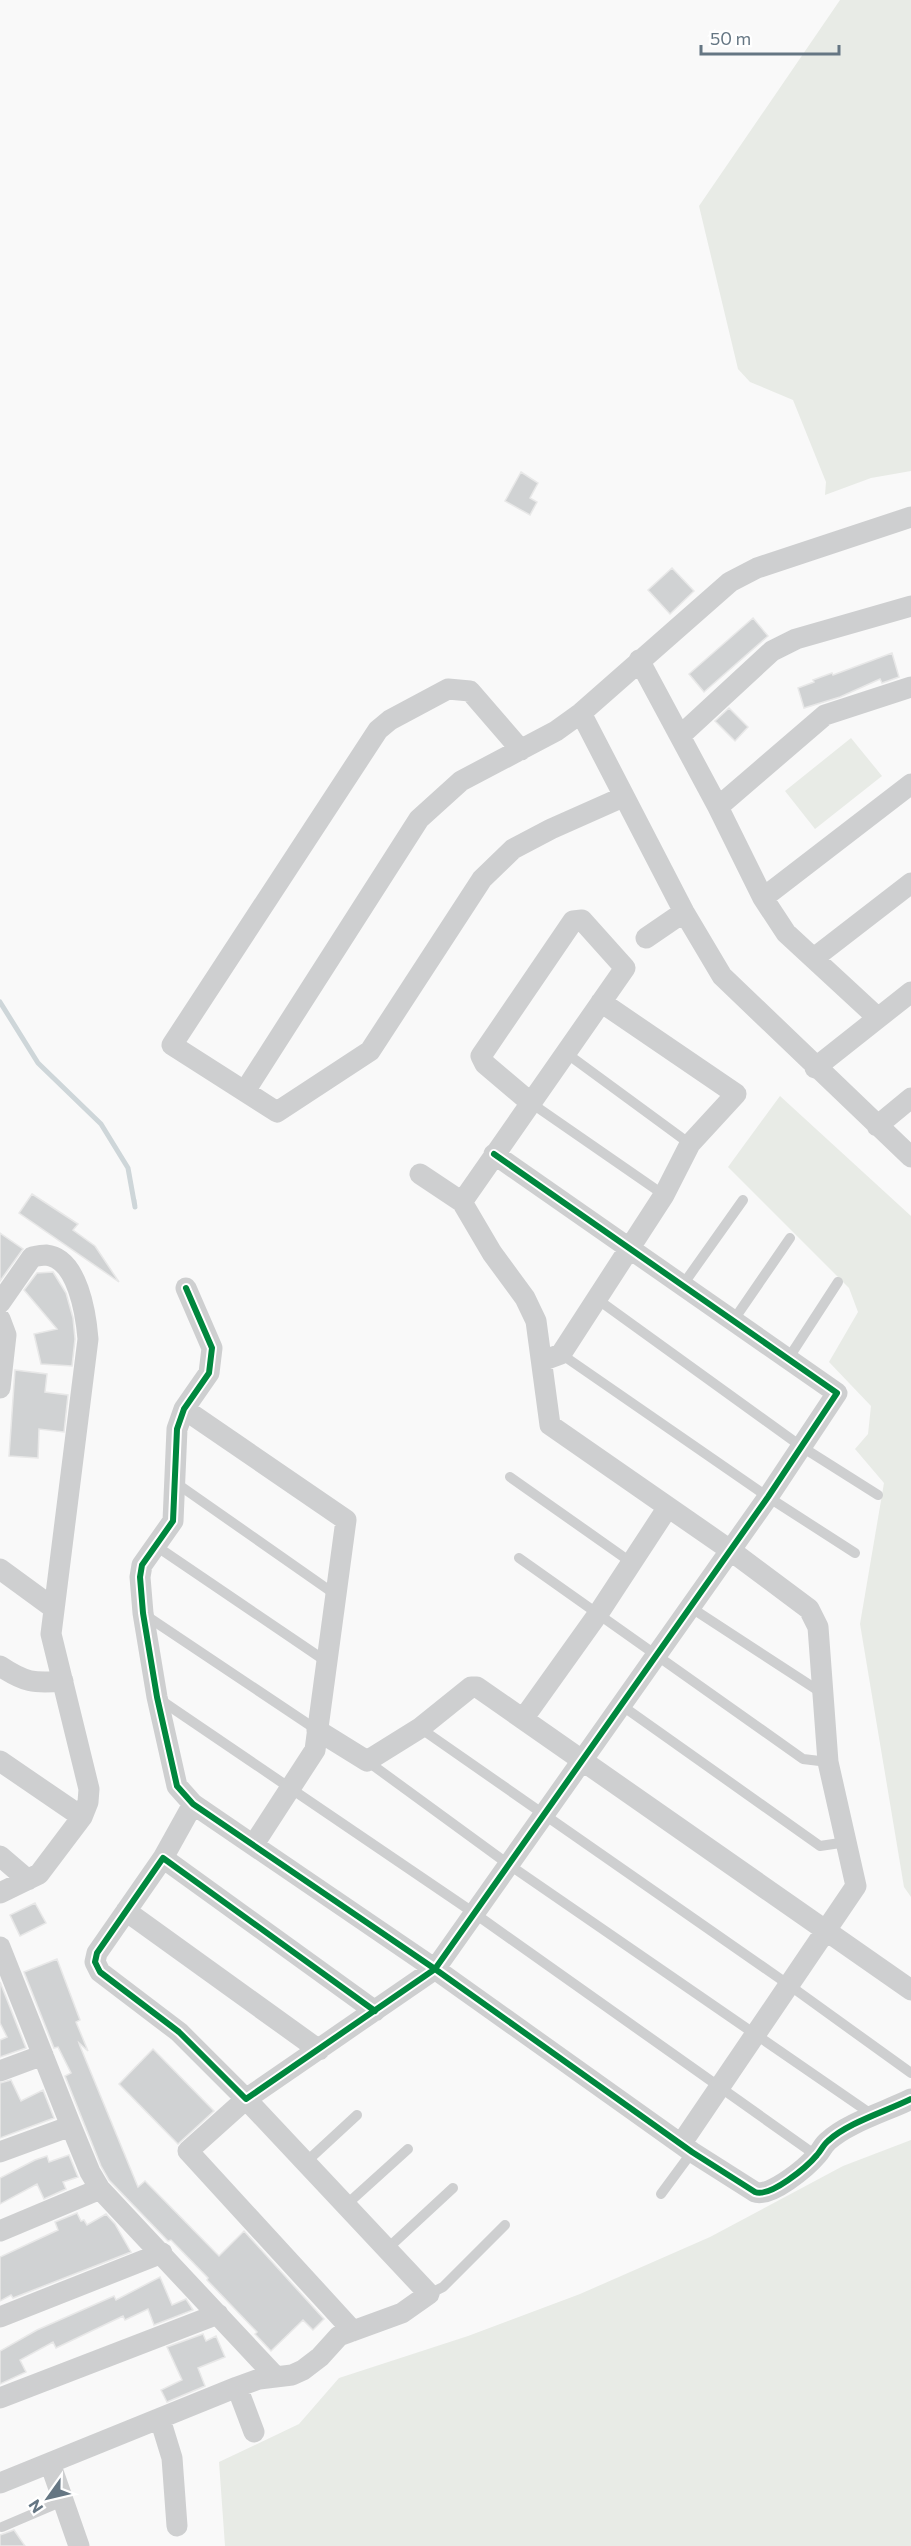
<svg xmlns="http://www.w3.org/2000/svg" width="911" height="2546" viewBox="0 0 911 2546" font-family="Commissioner,sans-serif">
<style>
.green{fill:#e8ebe6}
.lines{fill:none;stroke-linecap:round;stroke-linejoin:round}
.stream{stroke:#ced6d9;stroke-width:5}
.building{fill:#d0d2d3;stroke:#e8e8e8;stroke-width:1.5}
.lane{stroke:#cecfd0;stroke-width:10}
.street{stroke:#cecfd0;stroke-width:21}
.cycleway-casing{stroke:#fff;stroke-width:10}
.cycleway{stroke:#00873e;stroke-width:6}
</style>
<rect width="100%" height="100%" fill="#f9f9f9"/>
<path class="green" d="M840,0H911V471L871,478L825,495L826,482L793,400L750,382L738,369L699,206Z
M851,738L882,776L815,829L785,791Z
M780,1096L911,1216V1897L904,1887L860,1624L884,1483L855,1449L868,1434L871,1406L829,1362L858,1312L849,1288L728,1167Z
M911,2140V2546H225L219,2462L299,2424L339,2378L468,2336L580,2294L710,2237L843,2166Z"/>
<g class="lines">
<path class="stream" d="M0,1002L38,1063L101,1124L128,1168L135,1207L134,1200"/>
</g>
<path class="building" d="M521,472L538,483L530,498L537,502L530,515L505,501Z
M672,568L694,591L670,614L648,590Z
M753,618L768,636L704,692L689,674Z
M892,653L899,677L882,683L880,679L840,697L804,708L798,688L814,682L813,680L832,673L833,675Z
M729,708L748,727L735,741L715,721Z
M32,1194L78,1224L73,1230L95,1246L119,1282L19,1213Z
M0,1233L23,1249L0,1281Z
M53,1272L66,1293L73,1318L75,1339L72,1366L41,1364L34,1334L57,1329L24,1290L37,1273Z
M15,1370L47,1374L45,1392L68,1395L64,1432L39,1429L38,1458L9,1456Z
M35,1903L46,1923L20,1936L10,1915Z
M57,1959L80,2020L76,2022L88,2051L79,2043L80,2046L138,2187L145,2181L219,2256L244,2231L324,2319L313,2330L303,2320L271,2351L255,2334L257,2332L207,2280L208,2278L171,2240L168,2241L109,2180L101,2166L65,2076L71,2073L58,2047L54,2048L24,1972Z
M0,1982L26,2048L0,2057V2040L7,2037L0,2023Z
M153,2049L214,2111L178,2144L119,2084Z
M11,2080L21,2101L43,2090L54,2118L0,2138V2083Z
M69,2155L78,2177L63,2182L66,2189L44,2199L37,2184L0,2204V2178L35,2160L47,2156L49,2162Z
M77,2213L81,2221L84,2220L87,2225L106,2214L115,2224L131,2252L13,2298L11,2295L0,2301V2257L58,2230L55,2222Z
M160,2277L172,2305L186,2299L193,2310L154,2325L148,2309L125,2320L123,2316L56,2348L53,2342L20,2360L26,2372L0,2384V2351L37,2330L114,2296L116,2300Z
M203,2334L206,2341L216,2336L225,2357L198,2368L205,2386L167,2402L161,2390L182,2380L167,2347Z
M14,2530L25,2546H0V2535Z"/>
<g class="lines">
<path class="lane" d="M566,1053L690,1144
M531,1103L664,1195
M682,1286L743,1200
M597,1299L802,1447L878,1495
M733,1321L790,1238
M561,1354L768,1497L855,1553
M788,1359L838,1282
M510,1477L632,1563
M176,1483L336,1595
M156,1546L327,1662
M519,1558L803,1759L828,1762
M690,1607L822,1693
M145,1615L317,1730
M159,1699L474,1913L817,2156
M621,1705L820,1846L847,1842
M420,1728L789,1985L911,2073
M367,1761L508,1864L874,2116
M305,2163L357,2115
M661,2194L692,2152
M346,2205L408,2149
M387,2249L453,2188
M429,2294L443,2287L505,2225
M2,2527L63,2501"/>
<path class="street" d="M639,660L718,807L763,898L786,933L878,1018
M581,713L684,912L722,976L911,1157
M680,736L772,651L796,639L911,606
M521,750L470,691L448,689L390,720L378,730L172,1045L277,1112L370,1051L482,879L513,849L551,829L623,797
M718,807L825,715L911,687
M763,898L911,784
M646,938L684,912
M814,958L911,883
M815,1068L911,992
M245,1091L419,819L461,781L556,731L581,713L730,582L757,568L911,517
M877,1126L911,1098
M420,1174L462,1202L492,1253L525,1298L536,1321L550,1425L730,1550L809,1609L818,1627L828,1762L856,1886L681,2144
M462,1202L625,968L582,920L573,921L481,1056L485,1064L531,1103
M186,1288L212,1348L209,1373L184,1409L177,1429L173,1521L142,1565L140,1577L143,1613L157,1697L177,1786L193,1804L435,1969L692,2152L755,2192C770,2198 807,2167 817,2155C821,2151 823,2145 828,2141C847,2123 887,2111 911,2099
M0,1303L32,1257C37,1256 42,1255 46,1255C78,1258 86,1315 88,1339L51,1634L89,1789L88,1802L82,1817L39,1874L0,1893
M0,1319L6,1335L0,1388
M542,1361L561,1354L664,1195L690,1144L736,1094L601,1002
M184,1409L346,1520L315,1750L254,1844
M0,1569L52,1607
M0,1666C24,1682 34,1684 63,1681
M523,1719L598,1614L668,1507
M317,1730L367,1761L420,1728L471,1687H477L911,1990
M0,1761L82,1817
M0,1856L28,1880
M163,1858L193,1804
M126,1911L319,2050
M0,1947L71,2126L90,2172L100,2189L275,2376
M375,2011L163,1858L97,1953L95,1962L100,1972L179,2032L246,2099C309,2055 372,2013 435,1969L768,1497L837,1393L494,1154
M0,2071L43,2055
M0,2152L71,2126
M0,2231L100,2189
M0,2317L162,2253
M237,2387L254,2432
M0,2398L218,2314
M160,2419L172,2458L177,2526
M50,2463L79,2546
M0,2483L237,2387L259,2379L292,2375L303,2370L320,2357L339,2336L402,2313L429,2294L246,2099L188,2151L353,2331"/>
<g class="cycleway-casing">
<path id="cycleway" d="M186,1288L212,1348L209,1373L184,1409L177,1429L173,1521L142,1565L140,1577L143,1613L157,1697L177,1786L193,1804L435,1969L692,2152L755,2192C770,2198 807,2167 817,2155C821,2151 823,2145 828,2141C847,2123 887,2111 911,2099
M375,2011L163,1858L97,1953L95,1962L100,1972L179,2032L246,2099C309,2055 372,2013 435,1969L768,1497L837,1393L494,1154"/>
</g>
<use href="#cycleway" class="cycleway"/>
</g>
<g transform="translate(48 2498) rotate(236)" stroke="#ffffff" stroke-width="4.5" paint-order="stroke">
<path d="M0-4.5L10 22L0 15L-10 22Z" fill="#657683"/>
<text y="-9" font-size="16" font-weight="bold" text-anchor="middle" fill="#657683">N</text>
</g>
<path d="M701 45v9h138v-9" fill="none" stroke="#657683" stroke-width="3"/>
<text x="710" y="45" font-size="18" fill="#657683" stroke="#ffffff" stroke-width="4.5" paint-order="stroke">50 m</text>
</svg>
